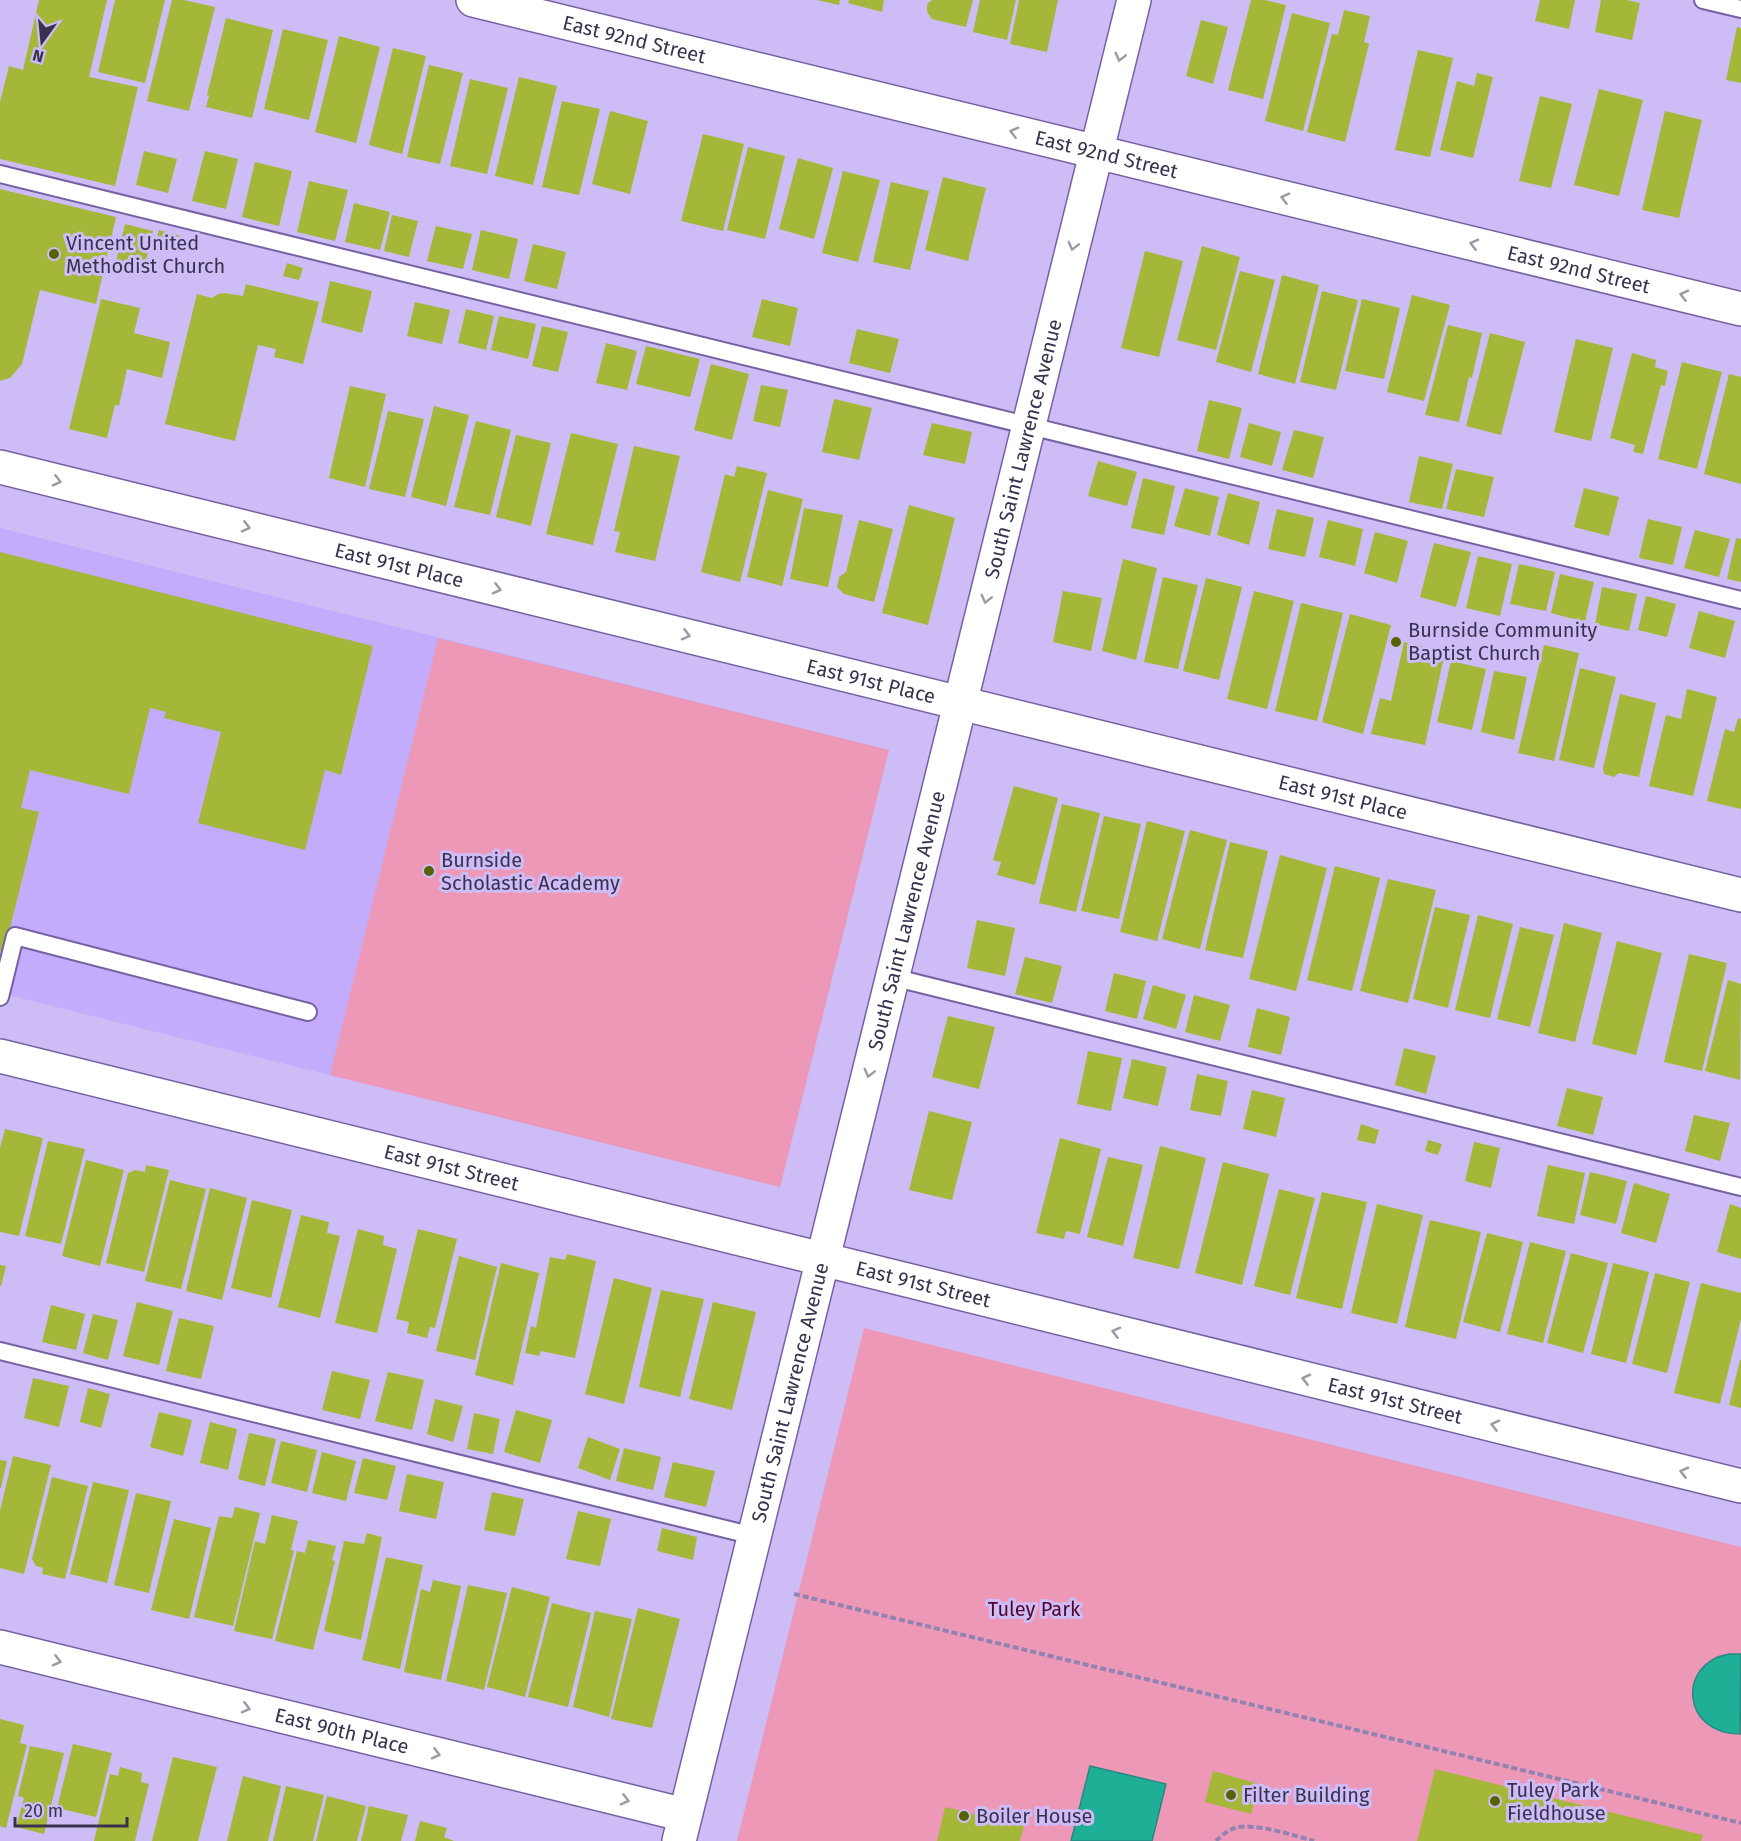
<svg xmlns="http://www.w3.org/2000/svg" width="1741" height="1841" viewBox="0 0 1741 1841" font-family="'Fira Sans',sans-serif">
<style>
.built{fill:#c3acfb}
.green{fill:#ed98b6}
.water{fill:#1faf97;stroke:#278981;stroke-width:1.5}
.building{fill:#a4b738}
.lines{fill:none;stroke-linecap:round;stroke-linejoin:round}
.lane-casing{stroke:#7661a3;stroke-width:20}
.street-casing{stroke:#7661a3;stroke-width:36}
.path{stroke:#9183b1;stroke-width:4;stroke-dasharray:6 3;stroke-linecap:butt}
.lane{stroke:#fff;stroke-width:16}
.street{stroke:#fff;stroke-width:33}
.oneway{stroke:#9c98a6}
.poi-dot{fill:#576303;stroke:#cdbcf6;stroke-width:2}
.labels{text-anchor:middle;stroke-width:6;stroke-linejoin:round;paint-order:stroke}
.street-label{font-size:20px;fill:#3a314e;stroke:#cdbcf6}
.poi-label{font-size:20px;fill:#3a314e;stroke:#cdbcf6;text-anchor:start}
.park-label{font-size:20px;fill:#4f062a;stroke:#cdbcf6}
</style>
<rect width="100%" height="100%" fill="#cdbcf6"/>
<path class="built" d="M0,528L889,750L780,1187L0,993Z"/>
<path class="green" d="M438,638L889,750L780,1187L330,1075Z
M864,1328L1741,1547V1841H737Z"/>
<path class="water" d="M1729,1654H1741L1740,1734C1681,1734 1677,1663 1729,1654Z
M1090,1766L1166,1784L1152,1841H1071Z"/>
<path class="building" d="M39,0H107L89,77L138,87L115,186L0,159V102L9,66L23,70Z
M115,0H165L145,83L98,72Z
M172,0H184L215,7L189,111L147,101Z
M817,0H840L839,5Z
M849,0H884L882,12L848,3Z
M932,0H973L966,27L932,19L927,12V4Z
M980,0H1016L1007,40L973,32Z
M1019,0H1058L1047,52L1010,44Z
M1251,0H1265L1286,5L1263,99L1228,90Z
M1540,0H1575L1569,29L1535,21Z
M1601,0H1627L1640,3L1632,40L1595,32Z
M1344,10L1370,16L1364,42L1369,44L1345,142L1307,132L1332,34L1338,35Z
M1292,13L1330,23L1303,131L1265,121Z
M226,18L273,30L252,118L206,107L209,96L207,95Z
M1201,20L1228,27L1213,84L1186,76Z
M1737,27L1741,28V83L1726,80Z
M283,29L328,40L309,120L264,109Z
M339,36L380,47L356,143L315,132Z
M393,48L426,56L402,154L369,145Z
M1418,50L1453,58L1430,157L1395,150Z
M429,65L463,73L440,164L407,157Z
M1477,73L1493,77L1473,158L1440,150L1457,81L1474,86Z
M519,77L557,86L533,185L495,176Z
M470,79L508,88L487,174L450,166Z
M1599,89L1643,100L1619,196L1574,185Z
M1540,96L1572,104L1551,188L1519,181Z
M562,101L600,109L579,195L542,187Z
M610,111L648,121L630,194L592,184Z
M1665,111L1702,120L1679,218L1642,210Z
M703,134L744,144L723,231L681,221Z
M748,147L785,156L765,239L727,230Z
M144,151L177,159L168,193L136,185Z
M205,151L238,159L226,209L192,201Z
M798,158L833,168L814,239L779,229Z
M255,162L292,171L279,226L242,217Z
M843,171L880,180L858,262L822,253Z
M943,177L986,188L968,261L925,250Z
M309,181L348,190L335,241L297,232Z
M891,182L929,191L910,270L873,262Z
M0,189L116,217L96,304L40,290L22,364L10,378L0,381Z
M354,203L390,212L380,250L345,242Z
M392,215L418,221L409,257L384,251Z
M125,224L153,231L144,268L116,261Z
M436,226L472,234L463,269L427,261Z
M159,230L185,237L181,252L155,245Z
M481,230L518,239L509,279L472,270Z
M533,244L566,252L557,289L524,281Z
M1202,246L1240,257L1216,350L1177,340Z
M1145,251L1183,261L1159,357L1121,348Z
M287,263L303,268L299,280L283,276Z
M1240,271L1275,280L1251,372L1216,362Z
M1282,275L1319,285L1295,384L1258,374Z
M330,281L372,291L362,333L321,322Z
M246,284L319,302L303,364L274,357L276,349L258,345L235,441L165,424L197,294L212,298L218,294L225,293L243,296Z
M1322,291L1358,300L1336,390L1300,382Z
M1412,295L1450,305L1424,401L1387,392Z
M101,299L140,308L134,333L170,342L162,378L127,369L119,406L115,405L107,438L69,429Z
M762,299L798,308L790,346L752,337Z
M1362,299L1400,308L1384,379L1345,371Z
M415,302L450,310L442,344L407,336Z
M466,309L494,316L486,350L458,343Z
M499,316L536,324L528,359L491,350Z
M1448,325L1482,333L1472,378L1469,377L1459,422L1425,415Z
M542,326L568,332L558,372L532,366Z
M857,329L899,339L890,373L849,363Z
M1490,333L1525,342L1501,435L1466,426Z
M1576,339L1613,348L1591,441L1554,432Z
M606,343L637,351L627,390L596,383Z
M646,346L700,359L690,397L636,384Z
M1632,353L1656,360L1655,367L1668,371L1665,386L1661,385L1643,454L1633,452L1635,445L1610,438Z
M1682,362L1722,372L1697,469L1658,459Z
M711,364L749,374L732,440L694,430Z
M1729,374L1741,377V484L1704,474Z
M761,385L788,390L780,427L753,421Z
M350,386L386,394L365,487L329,478Z
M834,399L872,408L859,460L822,452Z
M1209,400L1242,408L1229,459L1197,451Z
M434,406L469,415L446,506L411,497Z
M388,411L424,419L405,497L369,489Z
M476,421L511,430L490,515L454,507Z
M932,423L972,432L965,464L923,455Z
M1249,423L1281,432L1272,466L1240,457Z
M1294,430L1324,437L1313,478L1282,470Z
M571,433L618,444L593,545L546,534Z
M516,435L551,443L531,526L496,517Z
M634,446L680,456L655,561L615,552L620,532L614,531Z
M1419,456L1453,464L1442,509L1409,502Z
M1098,461L1137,472L1127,506L1088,496Z
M737,466L767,473L740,582L701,572L725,474L734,477Z
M1456,469L1494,477L1484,517L1446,509Z
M1143,478L1175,486L1164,535L1131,528Z
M1185,488L1219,497L1210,536L1174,526Z
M1584,488L1619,497L1609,536L1574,527Z
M768,490L803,499L782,586L747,577Z
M1228,493L1260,502L1249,545L1217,535Z
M909,505L955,518L928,625L882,613Z
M804,508L843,515L828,587L790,579Z
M1277,509L1314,518L1305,557L1268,549Z
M1648,519L1682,527L1673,565L1639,558Z
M859,520L893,529L874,602L844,594L837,587L839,577L846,572Z
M1328,520L1363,529L1355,566L1319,557Z
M1695,530L1730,539L1719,577L1684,568Z
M1375,532L1408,541L1397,583L1364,573Z
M1736,538L1741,539V582L1727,579Z
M1434,543L1471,552L1456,607L1420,597Z
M0,552L373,646L341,775L325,770L305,850L198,823L221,732L164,718L166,712L150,708L129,794L30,770L21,808L39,812L4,952L0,951Z
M1478,556L1512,564L1500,616L1466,608Z
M1123,559L1157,568L1136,660L1102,651Z
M1519,564L1555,572L1546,611L1510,604Z
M1560,574L1594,582L1585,622L1551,613Z
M1163,577L1198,585L1178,669L1144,662Z
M1206,578L1242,587L1219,680L1183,671Z
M1602,587L1637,594L1629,631L1595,624Z
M1063,591L1102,598L1091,651L1053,642Z
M1254,591L1294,601L1267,709L1227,699Z
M1646,596L1676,604L1667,637L1638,630Z
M1301,603L1343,613L1317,721L1275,711Z
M1699,611L1735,621L1725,658L1689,648Z
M1350,614L1391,625L1363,734L1322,722Z
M1404,642L1445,652L1425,745L1371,734L1380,698L1391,701Z
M1544,645L1579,653L1554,761L1518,753Z
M1451,661L1486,669L1472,730L1437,722Z
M1580,668L1616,677L1594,768L1559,760Z
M1494,671L1527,677L1514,740L1481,732Z
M1687,689L1717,697L1693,796L1649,786L1666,715L1681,719Z
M1620,694L1656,703L1639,777L1619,773L1614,777L1604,774L1603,768Z
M1738,718L1741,719V809L1707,801L1725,729L1734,732Z
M1014,786L1058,798L1035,885L997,875L1001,862L993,860Z
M1062,804L1100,813L1076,912L1039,903Z
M1104,816L1141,824L1119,919L1081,911Z
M1147,821L1185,831L1157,941L1120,932Z
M1190,830L1227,840L1200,949L1162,939Z
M1230,842L1268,851L1243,958L1205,950Z
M1280,855L1327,868L1296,991L1249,979Z
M1335,866L1380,878L1352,991L1307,980Z
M1388,879L1436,890L1408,1003L1360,991Z
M1435,907L1470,915L1448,1008L1413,999Z
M1478,915L1513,924L1490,1018L1455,1010Z
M977,920L1015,928L1005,976L967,968Z
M1564,923L1602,933L1575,1042L1538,1033Z
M1520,927L1554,935L1530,1027L1497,1019Z
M1617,941L1662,953L1636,1055L1592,1044Z
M1689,954L1727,963L1702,1071L1664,1062Z
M1025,957L1062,966L1052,1003L1015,994Z
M1114,973L1146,981L1137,1019L1105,1011Z
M1728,980L1741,984L1740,1080L1705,1071Z
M1153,985L1186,995L1176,1029L1143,1019Z
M1194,995L1230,1005L1220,1041L1185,1032Z
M1257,1008L1290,1017L1281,1055L1248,1047Z
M948,1016L995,1027L979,1089L932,1077Z
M1404,1048L1436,1056L1426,1094L1395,1085Z
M1088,1051L1122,1058L1111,1111L1077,1104Z
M1132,1059L1167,1067L1158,1106L1123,1098Z
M1197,1074L1228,1081L1221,1116L1190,1110Z
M1567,1088L1603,1097L1593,1135L1557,1126Z
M1252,1090L1285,1098L1276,1137L1243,1129Z
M929,1111L972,1122L952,1200L909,1190Z
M1694,1115L1730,1123L1720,1161L1685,1151Z
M1361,1124L1379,1130L1375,1144L1357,1140Z
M5,1129L43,1138L19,1236L0,1232V1148Z
M1060,1138L1101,1149L1080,1234L1066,1231L1064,1239L1036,1233Z
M1428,1140L1442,1144L1438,1155L1425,1151Z
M48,1141L85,1149L61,1244L25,1236Z
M1474,1142L1500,1148L1491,1188L1465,1181Z
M1160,1146L1206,1158L1179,1269L1133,1258Z
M1108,1157L1143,1165L1123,1246L1087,1237Z
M86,1160L124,1170L100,1266L62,1256Z
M1223,1162L1269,1174L1242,1285L1195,1273Z
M146,1165L169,1170L144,1272L106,1263L128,1173L135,1170L145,1172Z
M1548,1165L1585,1173L1574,1224L1537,1216Z
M1590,1172L1627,1181L1616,1224L1580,1215Z
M170,1180L206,1189L181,1289L145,1281Z
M1634,1183L1670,1194L1656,1243L1621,1233Z
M210,1188L247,1198L222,1300L186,1291Z
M1279,1189L1315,1198L1290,1295L1254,1286Z
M1322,1192L1367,1202L1342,1309L1296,1298Z
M252,1200L292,1210L271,1298L231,1288Z
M1377,1204L1423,1215L1397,1324L1351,1313Z
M1730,1204L1741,1208V1259L1717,1252Z
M301,1215L329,1222L327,1233L340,1236L320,1318L278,1307Z
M1430,1220L1481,1232L1456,1339L1405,1327Z
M358,1229L384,1236L383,1245L397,1249L377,1333L335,1323Z
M418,1229L457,1239L435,1328L430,1327L427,1338L407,1333L409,1322L396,1319Z
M1487,1233L1523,1242L1500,1332L1463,1322Z
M1530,1242L1566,1251L1543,1343L1507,1334Z
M1571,1253L1608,1263L1583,1353L1547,1343Z
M567,1254L596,1261L575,1358L541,1351L539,1356L525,1353L531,1326L536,1328L550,1257L565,1260Z
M459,1256L497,1267L475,1360L436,1351Z
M501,1263L539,1273L513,1385L475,1375Z
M1613,1263L1649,1272L1626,1363L1591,1354Z
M0,1265L6,1266L1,1286H0Z
M1655,1273L1690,1282L1667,1373L1632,1364Z
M614,1278L652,1288L624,1404L585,1394Z
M1701,1283L1741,1293V1319L1720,1404L1674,1393Z
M661,1290L704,1299L680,1397L639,1387Z
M137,1302L173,1311L159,1365L123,1356Z
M713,1302L756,1312L732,1410L689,1399Z
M51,1305L85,1314L76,1350L42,1342Z
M93,1314L118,1320L108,1360L83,1353Z
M179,1318L214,1326L201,1379L166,1371Z
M1740,1360H1741V1408L1729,1405Z
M332,1371L370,1380L360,1419L322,1410Z
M388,1372L424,1380L412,1430L375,1421Z
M33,1378L69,1386L59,1427L24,1418Z
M88,1388L110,1394L101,1428L80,1422Z
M435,1399L463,1406L453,1442L427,1434Z
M516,1410L552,1420L540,1463L504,1452Z
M159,1412L192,1420L183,1456L150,1447Z
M474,1413L500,1419L493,1454L467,1449Z
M210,1422L237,1429L228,1470L200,1463Z
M249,1433L276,1439L265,1486L238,1479Z
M588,1437L620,1449L610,1480L578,1468Z
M281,1441L317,1450L307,1492L271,1483Z
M624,1448L661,1457L653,1490L616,1481Z
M322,1452L356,1461L346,1501L312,1493Z
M13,1456L51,1465L24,1574L0,1568V1511Z
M363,1458L396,1466L387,1500L354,1493Z
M0,1460L7,1461L1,1488H0Z
M673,1462L715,1471L706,1507L664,1497Z
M407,1474L444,1482L436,1519L399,1511Z
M52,1477L88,1486L65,1579L42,1574L43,1568L36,1566L32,1559Z
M93,1482L129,1490L107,1583L70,1574Z
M492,1492L524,1499L515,1536L484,1530Z
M136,1493L171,1501L149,1593L114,1585Z
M235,1507L260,1513L233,1626L194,1617L219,1516L232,1518Z
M578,1511L611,1519L600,1566L566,1559Z
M272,1515L298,1521L291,1550L294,1551L272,1639L234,1631L255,1541L265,1544Z
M174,1519L211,1528L189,1619L151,1610Z
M662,1528L697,1537L693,1560L657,1551Z
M367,1533L382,1537L361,1640L324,1631L344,1541L364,1544Z
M308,1540L336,1546L332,1560L335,1561L313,1650L275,1641L297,1551L305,1553Z
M386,1557L423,1565L400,1669L362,1660Z
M433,1580L461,1586L441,1680L404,1672L421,1589L430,1592Z
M468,1585L507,1593L484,1690L446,1681Z
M512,1587L550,1597L525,1697L487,1687Z
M552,1603L591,1613L568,1707L528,1697Z
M638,1608L680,1619L652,1728L611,1719Z
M595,1611L632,1619L609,1717L573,1707Z
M0,1719L24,1725L20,1743L27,1745L6,1828L0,1826Z
M73,1744L112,1753L96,1817L57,1808Z
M30,1746L64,1753L44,1834L16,1827L24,1798L18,1796Z
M173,1757L217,1767L198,1841H152Z
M120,1767L142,1773L141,1782L149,1784L135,1841H94L110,1774L118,1776Z
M1435,1769L1703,1835L1701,1841H1417Z
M1213,1771L1259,1784L1251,1814L1205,1802Z
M243,1776L281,1786L268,1841H227Z
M286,1786L324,1795L313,1841H273Z
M327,1796L366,1806L357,1841H316Z
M369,1806L408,1815L401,1841H361Z
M945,1807L1024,1826L1020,1841H937Z
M420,1821L447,1828L444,1837L454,1841H415Z"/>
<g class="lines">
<g class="lane-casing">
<path id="lane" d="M1703,0L1741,9
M0,174L1741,600
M892,977L1741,1187
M0,997L15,936L308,1012
M0,1351L754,1536"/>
</g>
<g class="street-casing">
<g id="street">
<path id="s1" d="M473,0L1741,309"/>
<path id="s2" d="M0,467L1741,895"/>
<path id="s3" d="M0,1056L1741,1486"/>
<path id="s4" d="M0,1647L685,1815"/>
<path id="s5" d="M679,1841L1134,0"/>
</g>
</g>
<path class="path" d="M794,1594L1741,1823
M1216,1841C1221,1836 1228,1830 1235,1828C1253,1822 1296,1836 1314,1841"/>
<use href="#lane" class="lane"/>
<use href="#street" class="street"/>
</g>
<defs><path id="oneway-chevron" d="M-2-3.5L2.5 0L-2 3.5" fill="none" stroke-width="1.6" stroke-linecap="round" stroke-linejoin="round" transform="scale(1.5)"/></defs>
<g class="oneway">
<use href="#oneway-chevron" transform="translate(1120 57) rotate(104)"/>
<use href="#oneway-chevron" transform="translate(1014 132) rotate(-166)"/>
<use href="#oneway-chevron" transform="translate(1285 198) rotate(-166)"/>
<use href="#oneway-chevron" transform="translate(1474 244) rotate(-166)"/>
<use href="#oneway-chevron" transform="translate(1073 246) rotate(104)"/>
<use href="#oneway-chevron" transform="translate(1684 295) rotate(-166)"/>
<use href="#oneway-chevron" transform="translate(57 481) rotate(14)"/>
<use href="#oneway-chevron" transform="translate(246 527) rotate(14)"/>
<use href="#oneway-chevron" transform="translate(497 589) rotate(14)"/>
<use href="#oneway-chevron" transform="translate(986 599) rotate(104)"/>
<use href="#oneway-chevron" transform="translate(686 635) rotate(14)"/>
<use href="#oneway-chevron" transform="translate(869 1073) rotate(104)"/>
<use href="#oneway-chevron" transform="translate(1116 1332) rotate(-166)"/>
<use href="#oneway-chevron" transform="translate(1306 1379) rotate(-166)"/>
<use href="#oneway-chevron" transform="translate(1495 1425) rotate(-166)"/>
<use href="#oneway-chevron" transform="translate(1684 1472) rotate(-166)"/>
<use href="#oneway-chevron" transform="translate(57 1661) rotate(14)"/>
<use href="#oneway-chevron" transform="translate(246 1708) rotate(14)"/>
<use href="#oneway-chevron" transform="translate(436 1754) rotate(14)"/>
<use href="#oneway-chevron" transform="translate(625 1800) rotate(14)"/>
</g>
<g class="poi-dot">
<circle cx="54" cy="254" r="6"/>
<circle cx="1396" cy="642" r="6"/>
<circle cx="429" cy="871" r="6"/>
<circle cx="1231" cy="1795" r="6"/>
<circle cx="1495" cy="1801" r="6"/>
<circle cx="964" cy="1816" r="6"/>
</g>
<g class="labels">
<g class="street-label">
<text dy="7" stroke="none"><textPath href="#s1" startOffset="166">East 92nd Street</textPath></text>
<text dy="7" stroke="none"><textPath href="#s1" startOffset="652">East 92nd Street</textPath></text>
<text dy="7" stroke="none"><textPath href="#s1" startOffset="1138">East 92nd Street</textPath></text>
<text dy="7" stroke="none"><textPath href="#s5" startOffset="1434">South Saint Lawrence Avenue</textPath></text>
<text dy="7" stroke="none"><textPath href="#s2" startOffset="411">East 91st Place</textPath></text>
<text dy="7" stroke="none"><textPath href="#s2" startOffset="897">East 91st Place</textPath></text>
<text dy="7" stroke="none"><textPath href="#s2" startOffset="1383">East 91st Place</textPath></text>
<text dy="7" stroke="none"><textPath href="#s5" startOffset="948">South Saint Lawrence Avenue</textPath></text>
<text dy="7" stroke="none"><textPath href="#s3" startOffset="465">East 91st Street</textPath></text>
<text dy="7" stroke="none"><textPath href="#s3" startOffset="951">East 91st Street</textPath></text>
<text dy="7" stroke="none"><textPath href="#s5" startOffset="462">South Saint Lawrence Avenue</textPath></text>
<text dy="7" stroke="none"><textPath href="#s3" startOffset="1437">East 91st Street</textPath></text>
<text dy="7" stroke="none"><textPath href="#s4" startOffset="352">East 90th Place</textPath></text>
</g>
<g class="poi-label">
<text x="66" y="250">Vincent United<tspan x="66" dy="23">Methodist Church</tspan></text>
<text x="1408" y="637">Burnside Community<tspan x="1408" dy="23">Baptist Church</tspan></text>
<text x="441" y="867">Burnside<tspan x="441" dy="23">Scholastic Academy</tspan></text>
<text x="1507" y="1797">Tuley Park<tspan x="1507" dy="23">Fieldhouse</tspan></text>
<text x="1243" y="1802">Filter Building</text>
<text x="976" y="1823">Boiler House</text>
</g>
<g class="park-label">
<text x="1034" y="1616">Tuley Park</text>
</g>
</g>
<g transform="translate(42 42) rotate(195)" stroke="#cdbcf6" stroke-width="4.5" paint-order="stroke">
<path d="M0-4.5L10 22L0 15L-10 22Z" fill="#3a314e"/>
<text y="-9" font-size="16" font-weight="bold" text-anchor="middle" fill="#3a314e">N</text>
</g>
<path d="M15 1817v9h112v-9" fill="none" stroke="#3a314e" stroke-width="3"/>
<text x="24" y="1817" font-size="18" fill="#3a314e" stroke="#cdbcf6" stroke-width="4.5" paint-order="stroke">20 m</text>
</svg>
